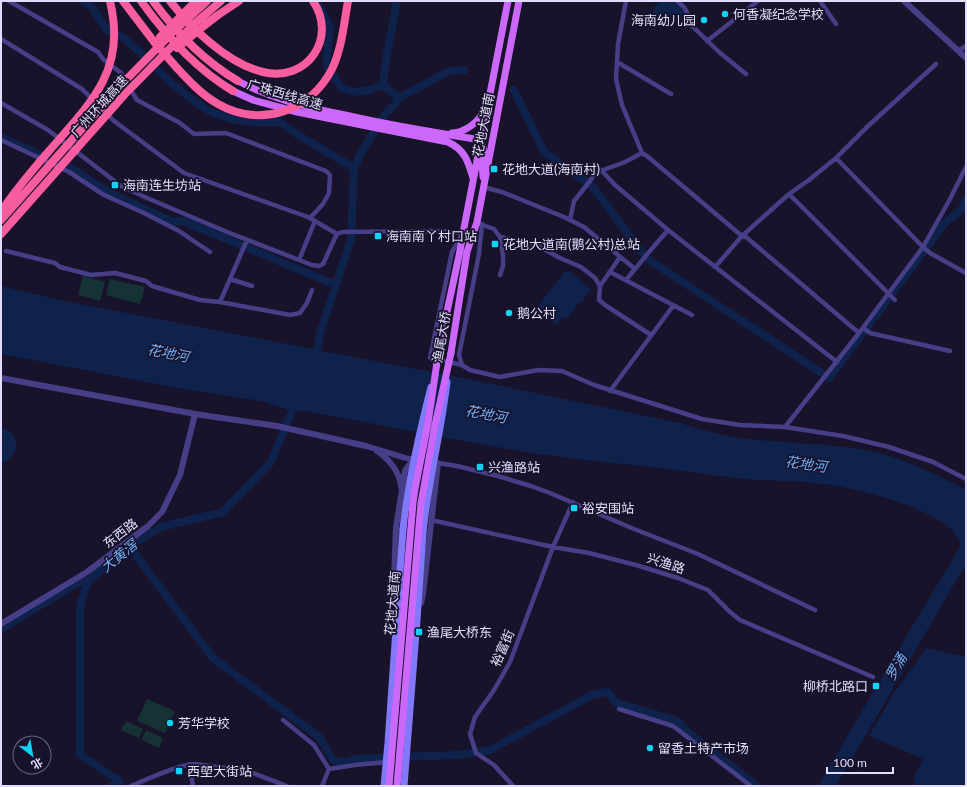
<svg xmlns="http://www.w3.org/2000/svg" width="967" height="787" viewBox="0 0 967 787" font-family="Lato,'Noto Sans SC',sans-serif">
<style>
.green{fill:#153334}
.water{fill:#0f224c}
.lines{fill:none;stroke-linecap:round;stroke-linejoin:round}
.river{stroke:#0f224c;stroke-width:8}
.minor{stroke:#463f87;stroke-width:4.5}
.tertiary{stroke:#463f87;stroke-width:6}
.secondary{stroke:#8278fa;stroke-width:7}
.primary{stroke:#cb68f9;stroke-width:7}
.motorway{stroke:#f85d9f;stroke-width:8}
.secondary-bridge{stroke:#8278fa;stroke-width:7}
.primary-bridge{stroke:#cb68f9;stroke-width:7}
.motorway-bridge{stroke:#f85d9f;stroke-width:8}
.poi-dot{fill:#11d2f5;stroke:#18122a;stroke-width:1.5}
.labels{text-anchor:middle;stroke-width:3.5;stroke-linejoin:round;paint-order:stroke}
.poi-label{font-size:13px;fill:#e2ddfe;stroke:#18122a;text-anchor:start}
.street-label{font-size:13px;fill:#e2ddfe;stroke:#18122a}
.water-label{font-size:14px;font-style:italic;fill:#6fb2f9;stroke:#18122a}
</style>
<rect width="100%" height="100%" fill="#18122a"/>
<path class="green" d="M83,276L105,282L100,301L78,295Z
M110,279L145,287L140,304L106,295Z
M147,699L175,711L165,733L137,721Z
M126,721L143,729L139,738L121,730Z
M146,730L163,738L159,748L142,740Z"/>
<path class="water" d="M661,1C673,1 676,3 685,11L683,18L653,14L654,7Z
M566,271L571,272L591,289L582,302L577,304L576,308L565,320L563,317L555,325L537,307L563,274Z
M1,286L60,300L488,383L680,423C696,428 712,433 729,436C774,444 820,442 865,450C901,457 934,473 966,490V564L836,786H818L892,660L960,547C961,516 875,494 851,489C816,480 781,482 745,479C717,476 689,472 661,468C632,465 604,462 576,459C532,454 490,446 447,438C400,429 353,420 306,411H292L261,401L183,389L1,354Z
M1,428C22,432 21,458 1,463Z
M926,648L966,657V786H917L913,779L923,759L869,736L893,694L900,685Z"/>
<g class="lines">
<path class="river" d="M83,1L92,7L107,30L122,37L141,53L169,81L191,99L211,112L235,120L252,122H280L298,135L354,168
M320,7L330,27L326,65L342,88L356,92L369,90L383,85L399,98
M383,85L385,65L397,1
M514,90L544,152L593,187L646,258L829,378L944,224L963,208L966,200
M1,137L11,142L73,169L110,193L173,222L183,221L336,285
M316,360L320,333L351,239L354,168L362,151L385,114L396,103L399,98L449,71L464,70
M129,546L213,658L319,737L334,761L345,762L355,759L383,758
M1,629L74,585L89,580
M400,757L458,755L490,750L570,707L592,695L606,692L609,693L614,701L617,703L678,721L685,730L757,786
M112,786L120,781L80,755V605L89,580L133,544L161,527L223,512L271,462L292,411L293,400"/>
<path class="minor" d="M9,1L98,52L103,59L121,73L125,81
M626,1L618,44L616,79L622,105L642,153
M677,1L684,7L689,16L692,26L719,52L746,74
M820,1L836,24
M1,39L82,89L114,121L184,173L308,217L337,234
M707,41L758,1
M958,51L966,46
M617,62L671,94
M129,87L137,100L180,123L194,134L226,133L326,171L330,175L329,193L323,204L310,218
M1,103L48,130L121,186L147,198L227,232L312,265L319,266L323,264L335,238L337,234L342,232L440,231L463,233L452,252L430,358L462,365
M1,140L69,172L104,195L144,213L179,231L210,252
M836,158L923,247L930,253L966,273
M601,170L615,185L668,230L837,362
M483,187L502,192L564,217L584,227L635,269
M789,194L895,300
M570,220L574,201L590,181L595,173L625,162L642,153L647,156L742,236L746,237L859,333
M480,224L494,229L500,237L503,255V266L500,275
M482,224L479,254L459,355L462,365L470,370L500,377L538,370L562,371L594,385L702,419L740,425L785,427L843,436L889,447L933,462L966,479
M500,237L534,244L560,258L581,267L595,278L600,286
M6,251L55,263L60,267L91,275L115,273L146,281L152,286L200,300L220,302L290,315L300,313L307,303L312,290
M620,257L600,286L599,300L605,305L651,335
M299,260L315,221
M715,267L742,236L789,194L809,180L836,158L867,127L936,64
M610,272L692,315
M230,279L252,286
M626,280L649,252L668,230
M220,302L247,240
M863,328L870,333L950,351
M610,391L673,306
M785,427L859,333L923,247L950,199L966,167
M438,463L457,466L498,476L531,486L550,493L634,529L698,554L815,610
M431,520L553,547L589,553L636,565L678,578L708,590L730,612L740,620L873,677
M619,709L673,726L751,786
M283,720L314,745L329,769
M189,764L193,786
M131,786C148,779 177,765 195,764L241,770L250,772L287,786
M322,786L329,769L355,765L387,762
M513,786L494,765L476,753L470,734L475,717L494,690L510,662L553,547L573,502"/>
<path class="tertiary" d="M904,1L966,58
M1,378L195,414L277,426L366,446L409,459L418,461
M377,451C389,459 400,472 401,487
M421,603L423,594L438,463L429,462
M395,604L394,578L396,527L405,471L409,465L416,461
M1,624L87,572L148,526L162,512L180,475L195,414"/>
<path class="secondary" d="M384,786L388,743L403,529
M404,786L417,620L423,532"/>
<path class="primary" d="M238,81C272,99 308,108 345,115C388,125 431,132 475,139C487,145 483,153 482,164C482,168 483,173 483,177
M233,91L253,100L297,112L387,130L448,142C465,150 468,161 473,178
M452,133C466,132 479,122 485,109
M439,349L460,251L463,233L508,1
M451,353L467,252L477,222L519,1"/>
<path class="motorway" d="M110,1L112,11
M123,1L155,43L177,68
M141,1C166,36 196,69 233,91
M153,1C176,32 204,61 238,81
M170,1C191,28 228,64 263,72C307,83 338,38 313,1
M194,24L221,1
M205,25L218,15L239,1"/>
<path class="secondary-bridge" d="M403,529C408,481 419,434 431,387
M423,532C428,482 441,433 447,382"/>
<path class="primary-bridge" d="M389,786L413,503L415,489L428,423L439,349
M397,786L421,503L435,425L451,353"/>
<path class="motorway-bridge" d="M160,37L196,1
M177,48L205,25
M177,68C189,81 202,95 218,104C260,128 310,112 332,69C342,48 344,23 348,1
M1,212C17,187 37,165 56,143C92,102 123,70 112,11
M1,220L117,89L174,31L207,1
M1,234L125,94L194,24"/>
</g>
<g class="poi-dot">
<circle cx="725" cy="14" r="4"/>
<circle cx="704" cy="20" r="4"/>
<rect x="490" y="165" width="8" height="8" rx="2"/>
<rect x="111" y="181" width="8" height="8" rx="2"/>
<rect x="374" y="232" width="8" height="8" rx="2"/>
<rect x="491" y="240" width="8" height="8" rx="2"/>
<circle cx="509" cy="313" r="4"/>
<rect x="476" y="463" width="8" height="8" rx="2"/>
<rect x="570" y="504" width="8" height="8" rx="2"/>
<rect x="415" y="628" width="8" height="8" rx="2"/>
<rect x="872" y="682" width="8" height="8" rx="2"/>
<circle cx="170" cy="723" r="4"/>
<circle cx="650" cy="748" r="4"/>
<rect x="175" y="767" width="8" height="8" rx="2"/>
</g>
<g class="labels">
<g class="poi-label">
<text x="733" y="19">何香凝纪念学校</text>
<text x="696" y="25" text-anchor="end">海南幼儿园</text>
<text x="502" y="174">花地大道(海南村)</text>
<text x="123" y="190">海南连生坊站</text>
<text x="386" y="241">海南南丫村口站</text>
<text x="503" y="249">花地大道南(鹅公村)总站</text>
<text x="517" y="318">鹅公村</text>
<text x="488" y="472">兴渔路站</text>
<text x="582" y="513">裕安围站</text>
<text x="427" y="637">渔尾大桥东</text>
<text x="868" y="691" text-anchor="end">柳桥北路口</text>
<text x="178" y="728">芳华学校</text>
<text x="658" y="753">留香土特产市场</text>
<text x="187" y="776">西塱大街站</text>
</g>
<g class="street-label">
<text transform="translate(285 94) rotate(16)" y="5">广珠西线高速</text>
<text transform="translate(99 106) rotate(-48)" y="5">广州环城高速</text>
<text transform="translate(483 125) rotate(-79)" y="5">花地大道南</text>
<text transform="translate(441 337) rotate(-80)" y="5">渔尾大桥</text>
<text transform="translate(120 533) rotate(-37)" y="5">东西路</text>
<text transform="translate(666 563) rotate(18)" y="5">兴渔路</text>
<text transform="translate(392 603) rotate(-85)" y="5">花地大道南</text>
<text transform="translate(502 648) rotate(-66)" y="5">裕富街</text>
</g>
<g class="water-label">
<text transform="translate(168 353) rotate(11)" y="5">花地河</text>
<text transform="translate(486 414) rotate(11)" y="5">花地河</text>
<text transform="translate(806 464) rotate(8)" y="5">花地河</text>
<text transform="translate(119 556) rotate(-39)" y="5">大黄滘</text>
<text transform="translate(896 667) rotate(-60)" y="5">罗涌</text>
</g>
</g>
<rect width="967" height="787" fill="none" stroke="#e2ddfe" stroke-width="4"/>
<g transform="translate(32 755) rotate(149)"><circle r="19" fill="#18122a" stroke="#69637f"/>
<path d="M0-3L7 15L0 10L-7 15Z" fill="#11d2f5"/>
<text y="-6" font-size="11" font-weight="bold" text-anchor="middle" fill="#e2ddfe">北</text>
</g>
<path d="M827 767v6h66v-6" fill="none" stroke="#e2ddfe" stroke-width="2"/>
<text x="833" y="767" font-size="12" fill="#e2ddfe" stroke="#18122a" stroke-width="3" paint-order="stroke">100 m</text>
</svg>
